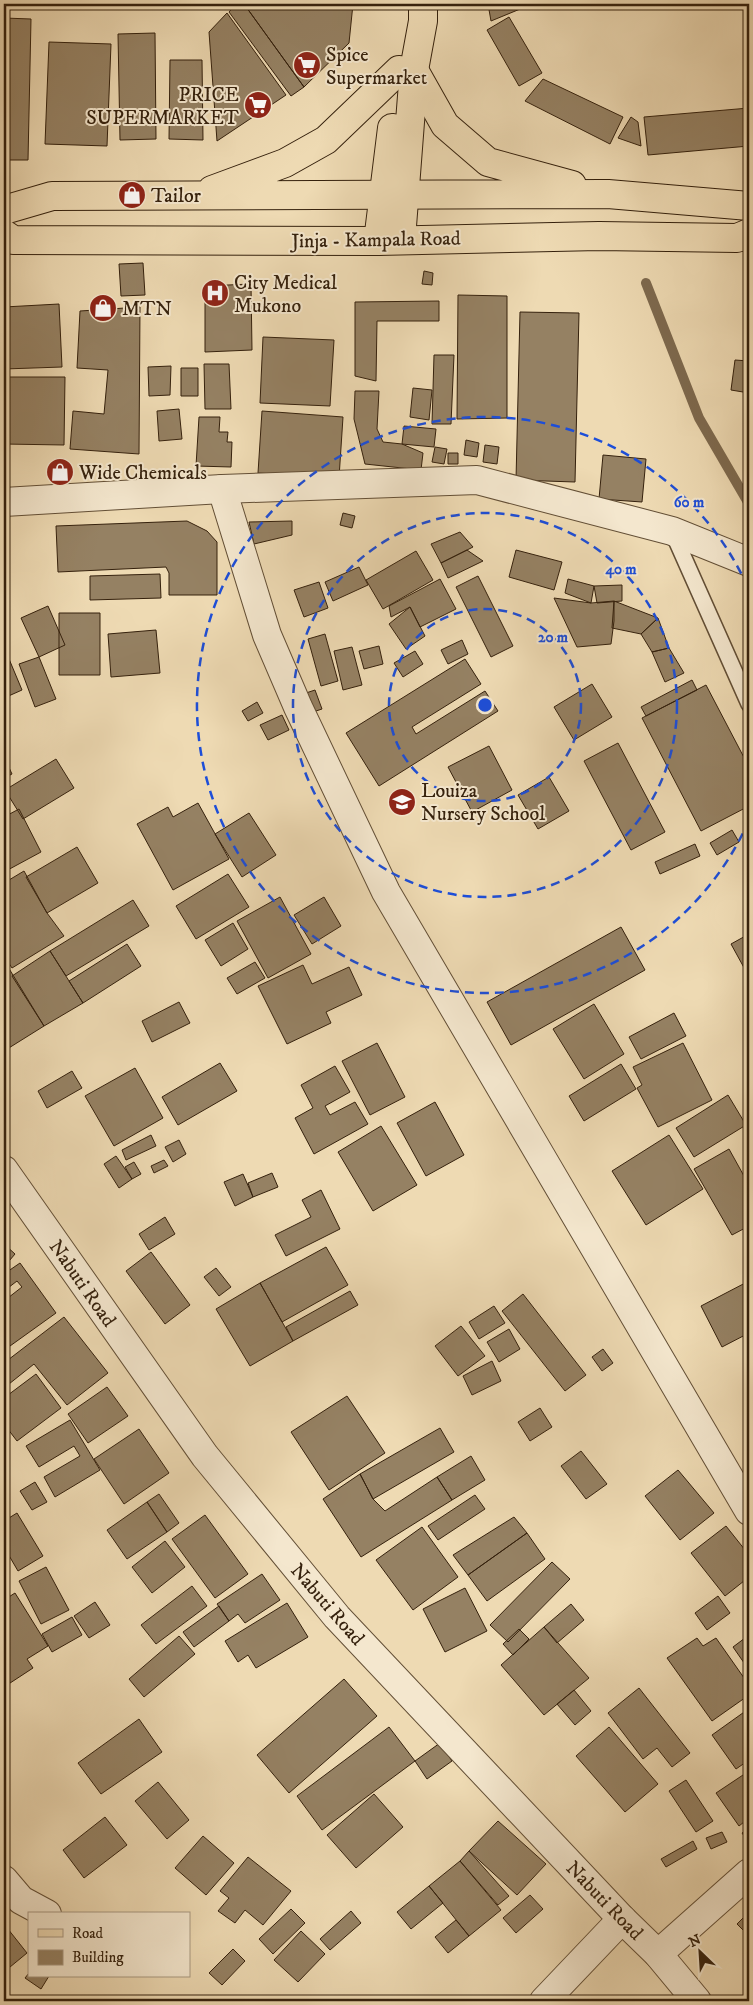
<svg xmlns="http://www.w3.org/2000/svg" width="753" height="2005" viewBox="0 0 753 2005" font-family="'IM FELL DW Pica',serif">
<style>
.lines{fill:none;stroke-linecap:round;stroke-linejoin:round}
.stream{stroke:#7e6a4f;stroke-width:10}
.building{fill:#958163;stroke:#35210d}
.service-casing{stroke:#634f36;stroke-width:18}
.minor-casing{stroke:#634f36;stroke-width:30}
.tertiary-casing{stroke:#634f36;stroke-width:30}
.primary-casing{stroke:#35210d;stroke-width:30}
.trunk-casing{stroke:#35210d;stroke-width:30}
.service{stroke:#f4e7ce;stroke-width:15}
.minor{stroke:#f4e7ce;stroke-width:28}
.tertiary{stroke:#f4e7ce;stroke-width:28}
.primary{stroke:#eedab3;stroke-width:28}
.trunk{stroke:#eedab3;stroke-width:28}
.ring{fill:none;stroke:#1d4ed8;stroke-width:2.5;stroke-dasharray:9 6}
.labels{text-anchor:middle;stroke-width:4;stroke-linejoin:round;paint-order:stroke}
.poi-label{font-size:20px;fill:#35210d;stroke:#f4e7ce;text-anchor:start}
.street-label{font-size:20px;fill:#35210d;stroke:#f4e7ce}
.centre{fill:#1d4ed8;stroke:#f4e7ce;stroke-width:2.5}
.ring-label{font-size:15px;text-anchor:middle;font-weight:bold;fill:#1d4ed8;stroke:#f4e7ce;stroke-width:4;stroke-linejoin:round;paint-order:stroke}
</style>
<rect width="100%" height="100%" fill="#eedab3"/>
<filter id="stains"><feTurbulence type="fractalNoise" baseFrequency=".004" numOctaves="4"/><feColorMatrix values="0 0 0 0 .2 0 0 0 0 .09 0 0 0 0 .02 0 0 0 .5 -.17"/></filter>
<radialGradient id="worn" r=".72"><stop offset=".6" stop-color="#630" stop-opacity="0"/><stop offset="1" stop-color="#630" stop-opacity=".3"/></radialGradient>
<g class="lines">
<path class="stream" d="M646,283L699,418L749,504"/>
</g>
<path class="building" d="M236,4H244L304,87L291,96L229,12Z
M244,4H353L349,43L304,87Z
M488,4H524L525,7L491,21Z
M227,13L286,95L217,141L209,32Z
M509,17L542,73L519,86L487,30Z
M4,18L31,19L28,160H4Z
M155,33L156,139L120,140L118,34Z
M49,42L111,44L107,146L45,144Z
M170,60H202L203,140L169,139Z
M543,79L623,117L610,144L525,101Z
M749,108V146L648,155L644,117Z
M631,117L638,122L641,146L618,138Z
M143,263L145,295L121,296L119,264Z
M424,271L433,273L432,285L422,284Z
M251,284L252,350L205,352V286Z
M458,295L507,296V418L457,419Z
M439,301V321H377L376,381L355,376V302Z
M59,304L62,367L4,369V307Z
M140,307L139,454L70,449L73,411L104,414L108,370L77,368L80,311Z
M520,312L579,313L575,482L516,480Z
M263,337L334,340L330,406L260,403Z
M434,355H454L451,424H432Z
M735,360L749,361V393L731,390Z
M204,364H229L231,409H205Z
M171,366L170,395L149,396L148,367Z
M181,368H198V396H181Z
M4,377H65L64,445L4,444Z
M413,388L432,390L429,420L410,417Z
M355,391H379L377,429L383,442L402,444L423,453L421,470L365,464L354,419Z
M179,409L182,439L159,441L157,411Z
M262,411L343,417L339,478L258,473Z
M199,417H220L219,432H228L227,442H232L231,467L196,466Z
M404,426L436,429L434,447L402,444Z
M466,440L479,443L477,457L464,455Z
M485,445L499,447L497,464L483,462Z
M435,447L447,449L444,464L432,462Z
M448,453H458V464H448Z
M603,455L646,459L642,502L599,499Z
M343,513L355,516L352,528L340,525Z
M187,521L207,531L217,542V595H169V573L166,567L58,572L56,526Z
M292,521V535L254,544L249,522Z
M4,522H7L8,542L4,543Z
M460,532L473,547L441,563L431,544Z
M467,550L483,561L448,578L441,563Z
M516,550L562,562L554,590L509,577Z
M416,551L433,580L383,609L366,580Z
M359,567L368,585L333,601L325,582Z
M160,574L161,598L90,600V576Z
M478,576L513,646L491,657L456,587Z
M440,579L456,609L420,627L410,607L391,617L389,606Z
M568,579L594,586L591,603L565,593Z
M319,582L328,608L304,617L294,590Z
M622,585V601L597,603L594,586Z
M554,598L591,603L614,601V621L611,644L577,647Z
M614,601L658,618L641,634L612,628Z
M48,606L65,645L39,657L21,618Z
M410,607L425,636L406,649L389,624Z
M59,613H100V675H59Z
M658,618L669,648L652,652L641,634Z
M156,630L160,673L111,677L108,634Z
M325,634L338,681L321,686L308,639Z
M462,640L468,654L448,664L441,650Z
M379,646L383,664L364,669L359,651Z
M4,647L22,690L4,698Z
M352,647L362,685L343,690L334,651Z
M669,648L684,673L665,682L652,652Z
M415,651L423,664L403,677L394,663Z
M39,657L56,699L35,707L19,664Z
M465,659L481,684L412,727L416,734L485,691L498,711L379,786L346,733Z
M692,680L697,690L646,716L641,707Z
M592,684L612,717L574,740L554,707Z
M706,685L749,767V806L701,831L642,718Z
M315,690L322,709L313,712L306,693Z
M257,702L263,713L248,721L242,711Z
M282,715L289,730L268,740L260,725Z
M618,743L665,832L631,850L584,761Z
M489,746L512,790L472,812L448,767Z
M4,757L12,774L4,778Z
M56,759L74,788L23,819L5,790Z
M549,777L569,811L538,829L518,795Z
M198,803L229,859L173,890L137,824L168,807L173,817Z
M19,809L41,852L4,872V817Z
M249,813L276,855L242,877L215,834Z
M732,830L739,842L717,855L710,843Z
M695,844L700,856L660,874L655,862Z
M77,847L98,883L47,913L26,877Z
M24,871L47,913L64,936L12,968L4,956V883Z
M228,874L249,907L196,939L176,906Z
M280,897L311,954L268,978L237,921Z
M324,897L341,926L312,944L294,915Z
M133,900L149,926L66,976L50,951Z
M233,923L248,949L221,966L205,940Z
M621,927L645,970L511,1045L487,1002Z
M749,934V974L748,975L731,944Z
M127,944L141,966L83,1003L69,981Z
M50,951L83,1003L44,1026L12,976Z
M5,962L44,1026L4,1051V963Z
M255,962L265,978L237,994L227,978Z
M303,965L312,984L349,967L362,995L326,1012L331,1023L287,1044L258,986Z
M179,1002L190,1023L152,1042L142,1021Z
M594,1004L624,1054L584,1079L553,1029Z
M674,1013L686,1036L641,1059L629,1037Z
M377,1043L405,1097L370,1115L342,1061Z
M683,1043L712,1100L658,1127L637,1088L642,1085L633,1067Z
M220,1063L237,1091L178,1125L162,1097Z
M621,1064L636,1089L584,1121L569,1096Z
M335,1066L350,1092L325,1106L330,1115L355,1102L368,1124L314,1154L295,1118L313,1108L301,1085Z
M135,1068L163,1118L114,1146L85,1096Z
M72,1071L82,1088L47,1108L38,1091Z
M728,1095L746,1125L694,1157L676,1128Z
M435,1102L464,1155L426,1176L397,1123Z
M381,1126L417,1185L373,1211L338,1152Z
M151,1135L156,1146L126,1160L122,1150Z
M669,1135L703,1189L646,1225L612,1171Z
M179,1140L186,1154L173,1162L165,1147Z
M729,1149L749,1185V1226L732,1235L694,1169Z
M116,1156L132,1179L119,1188L104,1164Z
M164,1160L168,1166L154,1173L151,1166Z
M134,1162L141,1174L132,1179L125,1167Z
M272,1173L278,1187L253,1197L248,1183Z
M243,1174L253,1197L235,1206L224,1182Z
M321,1190L340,1229L286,1256L275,1235L311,1217L302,1200Z
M165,1217L175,1234L149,1250L139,1234Z
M4,1244L15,1254L4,1267Z
M326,1247L348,1285L282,1322L260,1283Z
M151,1252L190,1305L165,1324L126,1271Z
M20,1263L56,1313L10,1346L4,1337V1301L22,1287L17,1281L4,1291V1274Z
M216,1268L231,1287L219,1296L204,1277Z
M749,1281V1333L722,1347L701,1306Z
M260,1283L293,1341L250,1366L216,1309Z
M350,1291L358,1305L293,1341L286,1327Z
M523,1294L586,1375L565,1391L502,1311Z
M494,1306L505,1323L479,1339L469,1322Z
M64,1317L108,1373L67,1405L34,1364L4,1388V1363Z
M461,1326L485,1356L458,1376L435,1346Z
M509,1329L520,1349L499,1362L487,1342Z
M603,1349L613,1363L602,1371L592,1357Z
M492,1361L501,1381L472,1395L463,1376Z
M36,1374L61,1408L17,1441L4,1424V1398Z
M107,1387L128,1416L88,1443L68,1414Z
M347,1396L385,1453L329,1490L291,1432Z
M540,1408L552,1427L530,1441L518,1422Z
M70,1420L100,1470L55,1497L44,1477L80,1456L74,1446L39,1467L26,1446Z
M440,1428L454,1452L373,1499L360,1474Z
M139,1429L169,1473L124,1504L94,1459Z
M581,1451L607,1484L586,1499L561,1466Z
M471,1456L485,1480L452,1500L437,1477Z
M678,1470L714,1513L680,1540L645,1496Z
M360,1474L373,1499L385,1511L437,1477L452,1500L361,1557L323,1499Z
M35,1482L47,1502L32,1510L20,1491Z
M159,1494L179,1523L167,1532L147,1502Z
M475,1495L485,1509L438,1540L428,1526Z
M147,1502L167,1532L127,1559L107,1530Z
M17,1513L43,1556L18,1571L4,1547V1521Z
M205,1515L248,1574L215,1598L172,1539Z
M514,1517L527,1533L468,1575L453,1555Z
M726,1526L749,1555V1577L725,1596L691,1553Z
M422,1527L458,1577L413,1610L376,1560Z
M527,1533L545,1559L487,1601L468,1575Z
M165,1541L185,1567L152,1593L132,1567Z
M552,1562L570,1579L508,1642L490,1625Z
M46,1567L69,1610L41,1624L19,1581Z
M262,1574L280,1600L245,1623L238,1614L229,1621L217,1604Z
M192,1586L207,1606L156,1644L141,1625Z
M465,1588L487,1631L445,1652L423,1609Z
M15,1593L48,1646L27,1659L33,1668L4,1687V1600Z
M718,1596L730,1613L707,1630L695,1613Z
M95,1602L110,1625L89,1638L74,1616Z
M287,1603L308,1637L256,1668L248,1655L238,1662L225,1641Z
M571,1604L584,1620L557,1643L544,1627Z
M219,1606L229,1621L194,1647L183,1632Z
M72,1617L82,1635L52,1652L42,1634Z
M544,1627L589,1678L544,1715L501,1665Z
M519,1629L529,1639L513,1655L503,1644Z
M749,1635V1670L733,1647Z
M179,1636L195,1654L144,1697L129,1679Z
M697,1638L703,1646L716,1638L749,1685V1695L712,1721L667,1658Z
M344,1679L377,1716L289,1793L257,1755Z
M639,1688L690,1753L672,1767L657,1748L643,1759L608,1713Z
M574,1690L591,1711L575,1725L557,1704Z
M747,1710L749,1713V1760L736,1769L712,1735Z
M139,1719L162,1752L101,1794L78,1763Z
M389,1727L415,1761L322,1830L297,1796Z
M609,1727L658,1784L625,1812L576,1756Z
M440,1743L452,1761L427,1779L415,1761Z
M749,1771V1818L739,1826L716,1793Z
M686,1780L713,1821L696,1832L669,1791Z
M158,1782L189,1820L167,1839L135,1801Z
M374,1794L403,1827L356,1868L327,1835Z
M105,1817L127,1845L84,1878L63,1850Z
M498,1821L546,1864L517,1895L469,1851Z
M749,1828V1843L742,1833Z
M722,1832L727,1842L711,1849L706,1838Z
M203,1836L234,1863L206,1895L175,1868Z
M693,1841L697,1849L666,1867L661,1859Z
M469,1851L509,1896L498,1905L460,1861Z
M248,1857L291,1891L263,1925L245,1910L235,1923L218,1911L229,1898L220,1891Z
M460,1861L501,1910L469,1936L429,1886Z
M429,1886L443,1903L411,1929L397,1912Z
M530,1895L543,1909L516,1933L503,1918Z
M291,1909L305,1923L273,1954L259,1939Z
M351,1911L361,1923L330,1950L320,1939Z
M749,1912V1936L737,1924Z
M456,1920L469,1936L448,1953L435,1937Z
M4,1924L27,1953L4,1972Z
M301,1931L325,1954L298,1982L274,1960Z
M233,1949L245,1961L222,1985L209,1973Z
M29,1973V1976H49L41,1989L25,1978Z"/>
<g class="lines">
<g class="service-casing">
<path id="service" d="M672,531L749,704"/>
</g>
<g class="minor-casing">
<path id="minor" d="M222,489L267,635L298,707L386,892L749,1511
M4,1880L21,1900L47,1914
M658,1954L749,1873
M544,2001L622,1919"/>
</g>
<g class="tertiary-casing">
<path id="tertiary" d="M4,502L222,489L477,480L672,531L749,562
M4,1170L205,1456L337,1617L622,1919L658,1954L697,2001"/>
</g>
<g class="primary-casing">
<path id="primary" d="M401,239L414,70L423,21V4
M378,241L392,128"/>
</g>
<g class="trunk-casing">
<path id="trunk" d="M414,70L445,125L488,162L572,185
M212,190L285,163L326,140L399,70
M4,210L52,196L608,194L749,206
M4,234L13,240L378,241L599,236L737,238L749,233"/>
</g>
<use href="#service" class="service"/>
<use href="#minor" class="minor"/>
<use href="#tertiary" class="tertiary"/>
<use href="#primary" class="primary"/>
<use href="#trunk" class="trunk"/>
</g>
<g class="ring">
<circle cx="485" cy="705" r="96"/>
<circle cx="485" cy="705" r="192"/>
<path d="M749 820A288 288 0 1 1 749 590"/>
</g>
<defs>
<g id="supermarket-disc" transform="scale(1.4375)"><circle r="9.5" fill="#8f2418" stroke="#f4e7ce"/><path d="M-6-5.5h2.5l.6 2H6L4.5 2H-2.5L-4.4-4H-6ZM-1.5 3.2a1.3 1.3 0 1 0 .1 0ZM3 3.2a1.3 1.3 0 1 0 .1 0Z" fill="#fff"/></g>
<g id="shop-disc" transform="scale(1.4375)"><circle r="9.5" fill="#8f2418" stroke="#f4e7ce"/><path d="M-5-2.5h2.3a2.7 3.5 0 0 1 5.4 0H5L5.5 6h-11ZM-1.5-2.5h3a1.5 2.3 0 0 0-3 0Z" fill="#fff"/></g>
<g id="hospital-disc" transform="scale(1.4375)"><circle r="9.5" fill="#8f2418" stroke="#f4e7ce"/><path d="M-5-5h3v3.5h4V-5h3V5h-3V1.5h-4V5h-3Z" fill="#fff"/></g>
<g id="school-disc" transform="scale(1.4375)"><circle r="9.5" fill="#8f2418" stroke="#f4e7ce"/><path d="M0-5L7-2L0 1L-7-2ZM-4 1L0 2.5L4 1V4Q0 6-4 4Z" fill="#fff"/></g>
</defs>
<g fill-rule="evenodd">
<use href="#supermarket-disc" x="307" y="65"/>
<use href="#supermarket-disc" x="258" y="105"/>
<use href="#shop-disc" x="132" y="195"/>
<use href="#hospital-disc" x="215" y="293"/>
<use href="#shop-disc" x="103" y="308"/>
<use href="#shop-disc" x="60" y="472"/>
<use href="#school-disc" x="402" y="802"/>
</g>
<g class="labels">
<g class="poi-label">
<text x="326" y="61">Spice<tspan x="326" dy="23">Supermarket</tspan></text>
<text x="239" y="101" text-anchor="end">PRICE<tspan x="239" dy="23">SUPERMARKET</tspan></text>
<text x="151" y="202">Tailor</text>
<text x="234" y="289">City Medical<tspan x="234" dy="23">Mukono</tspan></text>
<text x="122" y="315">MTN</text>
<text x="79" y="479">Wide Chemicals</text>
<text x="421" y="797">Louiza<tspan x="421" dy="23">Nursery School</tspan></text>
</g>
<g class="street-label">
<text transform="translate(376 239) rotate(-1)" y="7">Jinja - Kampala Road</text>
<text transform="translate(83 1283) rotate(55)" y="7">Nabuti Road</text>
<text transform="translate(328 1604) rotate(49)" y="7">Nabuti Road</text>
<text transform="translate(605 1900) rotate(46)" y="7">Nabuti Road</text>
</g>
</g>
<circle cx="485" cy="705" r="8" class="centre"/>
<g class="ring-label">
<text x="689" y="507">60 m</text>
<text x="621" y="574">40 m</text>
<text x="553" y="642">20 m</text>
</g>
<rect width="753" height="2005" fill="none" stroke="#eedab3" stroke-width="20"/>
<rect x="5" y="5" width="743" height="1995" fill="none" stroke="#35210d" stroke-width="2.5"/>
<rect x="10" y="10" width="733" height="1985" fill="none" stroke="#35210d"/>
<rect x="28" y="1912" width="162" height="65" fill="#f4e7ce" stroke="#a89881"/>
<rect x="38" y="1929" width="25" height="8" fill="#eedab3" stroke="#a89881"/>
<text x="72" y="1938" font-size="15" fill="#35210d">Road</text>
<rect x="38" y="1950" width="25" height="15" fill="#958163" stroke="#a89881"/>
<text x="72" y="1962" font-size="15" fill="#35210d">Building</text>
<g transform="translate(700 1952) rotate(335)" stroke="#f4e7ce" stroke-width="4" paint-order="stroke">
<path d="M0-4L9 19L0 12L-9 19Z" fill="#35210d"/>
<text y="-8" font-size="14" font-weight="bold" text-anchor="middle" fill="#35210d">N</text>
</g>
<rect width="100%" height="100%" filter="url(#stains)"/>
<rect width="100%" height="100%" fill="url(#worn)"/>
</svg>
